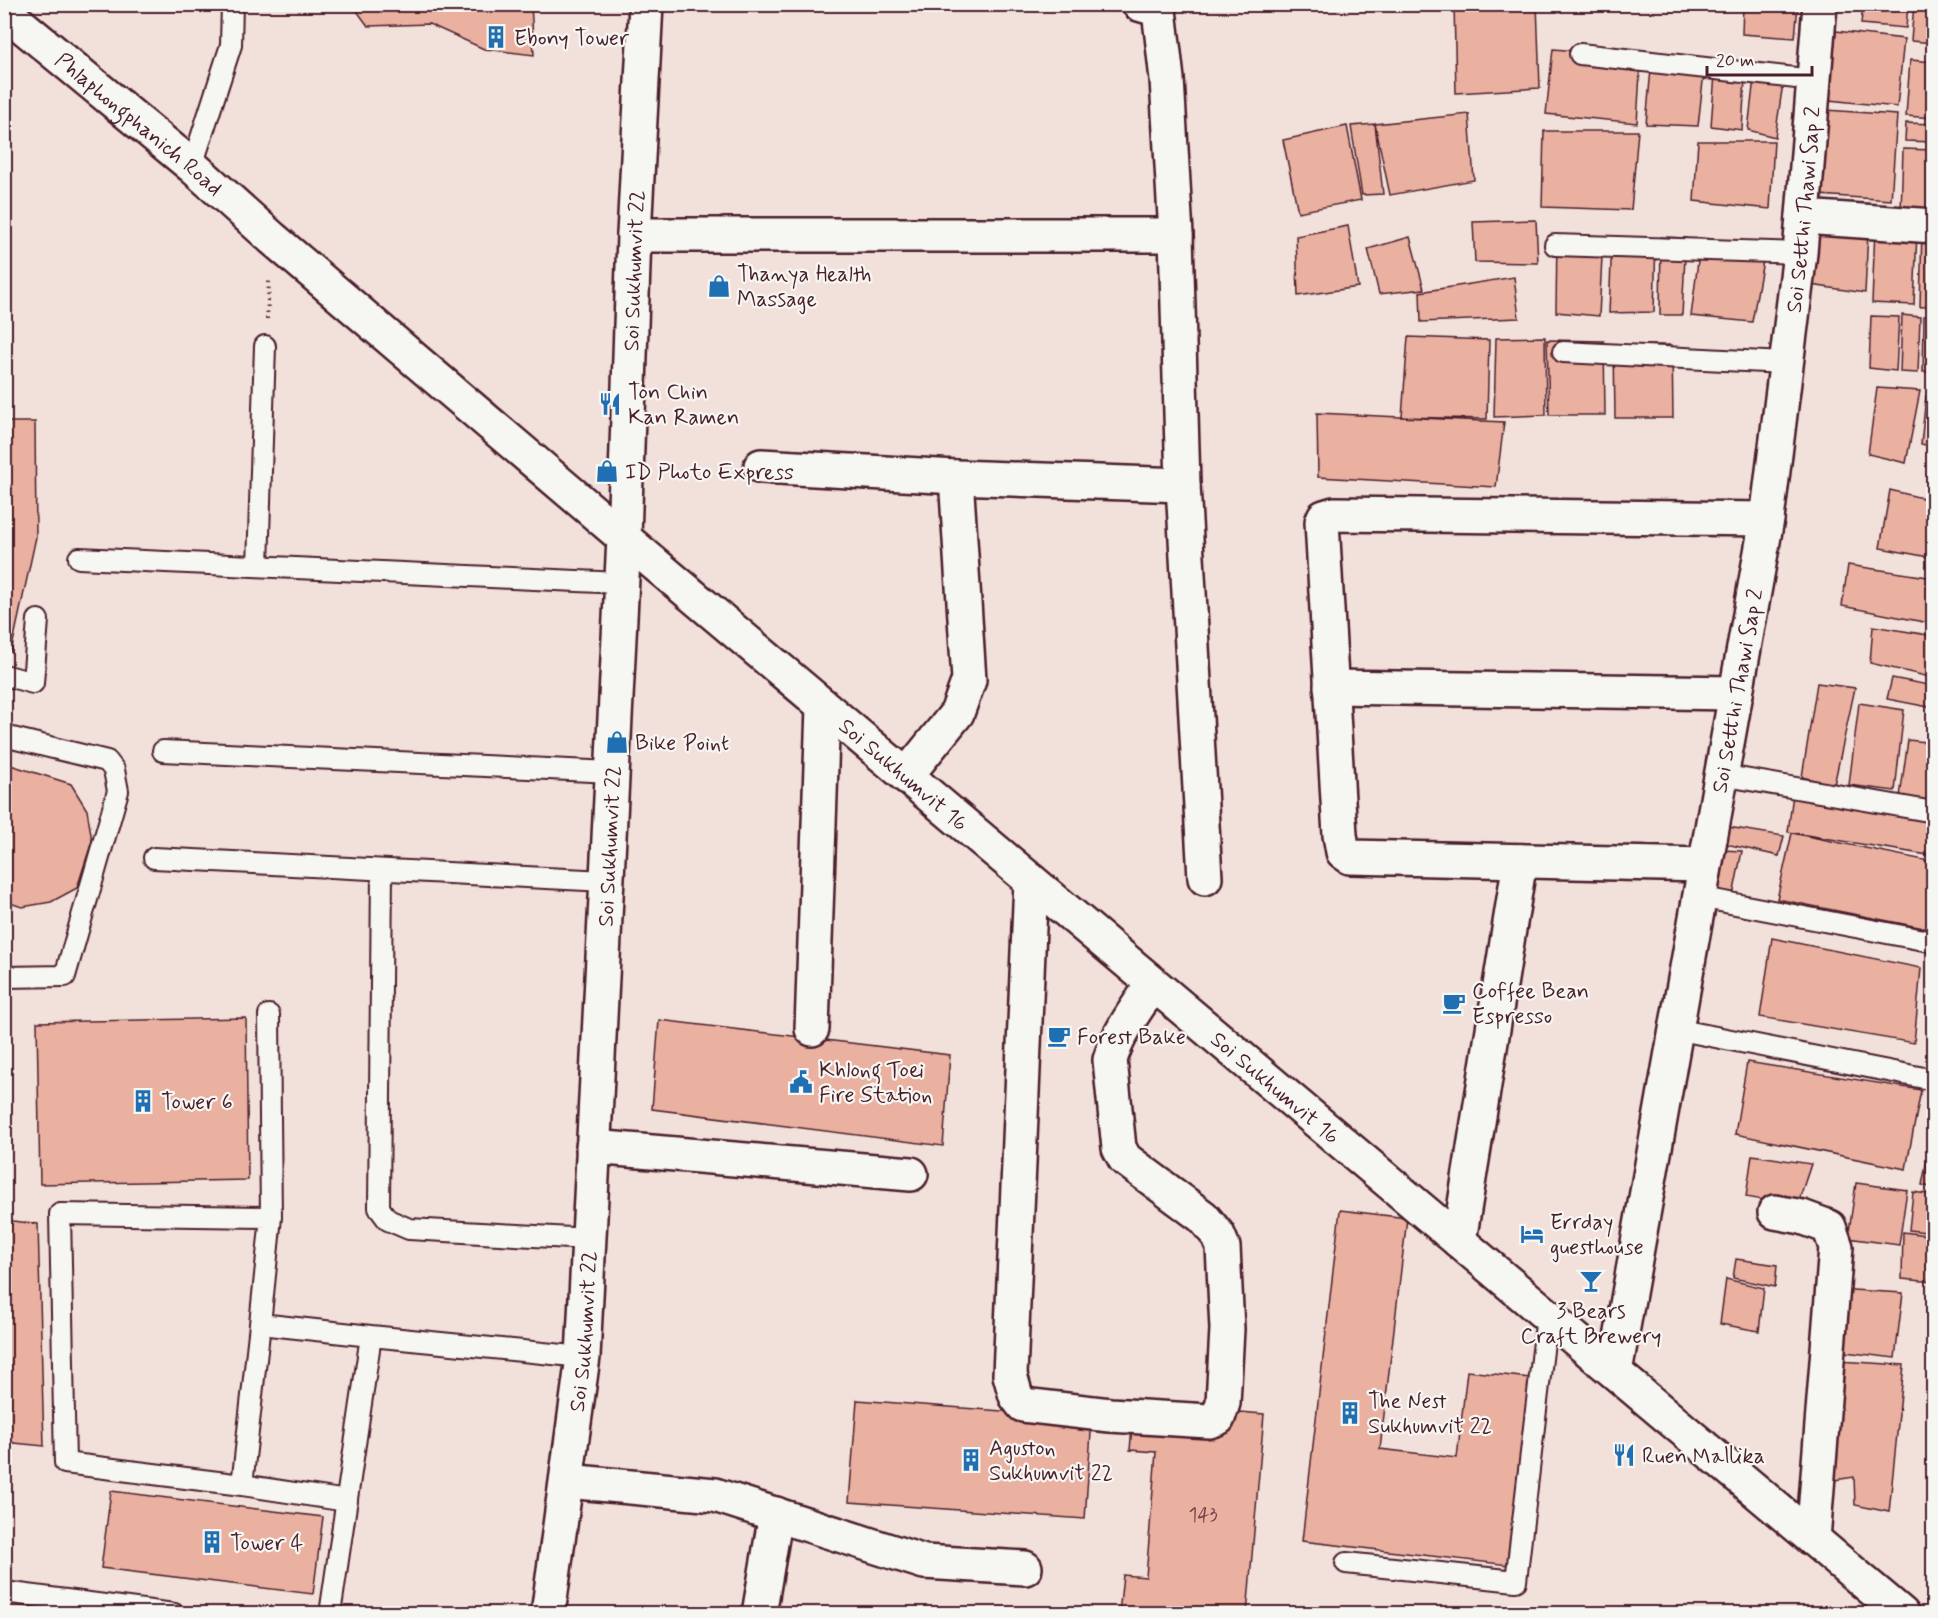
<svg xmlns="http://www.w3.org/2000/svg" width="1938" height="1618" viewBox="0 0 1938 1618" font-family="Mynerve,sans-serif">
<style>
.building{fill:#eab1a1;stroke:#4a1f2b;stroke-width:1.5}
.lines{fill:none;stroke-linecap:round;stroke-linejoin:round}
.lane-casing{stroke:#4a1f2b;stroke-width:24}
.street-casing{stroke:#4a1f2b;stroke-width:38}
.path{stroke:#4a1f2b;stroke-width:4;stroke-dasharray:1.5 4.5;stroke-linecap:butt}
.lane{stroke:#f6f6f2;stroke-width:20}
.street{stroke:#f6f6f2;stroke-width:33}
.labels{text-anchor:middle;stroke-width:4.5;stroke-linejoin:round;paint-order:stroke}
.number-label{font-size:20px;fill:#724448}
.poi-label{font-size:22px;fill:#4a1f2b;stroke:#f6f6f2;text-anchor:start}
.street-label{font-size:22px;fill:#4a1f2b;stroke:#f6f6f2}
</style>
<rect width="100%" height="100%" fill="#f2e1da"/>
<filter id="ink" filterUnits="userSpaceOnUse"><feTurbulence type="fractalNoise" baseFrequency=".0167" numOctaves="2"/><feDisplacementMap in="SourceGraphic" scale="12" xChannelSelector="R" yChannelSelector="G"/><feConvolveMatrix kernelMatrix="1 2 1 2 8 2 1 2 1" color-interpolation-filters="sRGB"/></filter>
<g filter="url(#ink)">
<path class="building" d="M352,4H531L534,55L484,49L429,24L368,26Z
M1454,4H1537L1540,88L1456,93Z
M1743,4H1798L1795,38L1742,34Z
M1863,4H1908L1906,28L1861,24Z
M1914,4H1934V43L1911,41Z
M1836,31L1904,39L1897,107L1829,100Z
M1553,49L1641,56L1637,123L1546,114Z
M1910,60L1934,62V118L1906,116Z
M1651,69L1704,72L1698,126L1646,124Z
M1715,74L1745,77L1742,130L1711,126Z
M1754,78L1783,83L1775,137L1748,130Z
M1826,110L1897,115L1891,200L1819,195Z
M1469,114L1474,180L1390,195L1375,124Z
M1906,123L1934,124V142L1905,141Z
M1375,124L1383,194L1362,195L1351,126Z
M1347,126L1361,200L1298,212L1283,140Z
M1544,131H1638L1631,210L1542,207Z
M1698,141H1774L1770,209L1694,201Z
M1903,149L1934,150V214L1901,212Z
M1536,220L1538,263L1475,262L1473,222Z
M1348,226L1358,287L1298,296L1296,236Z
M1875,229L1917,231L1914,305L1872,303Z
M1809,230L1868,231L1865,293L1804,284Z
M1922,230L1934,231V306L1920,307Z
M1557,236L1603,237L1599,316L1556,312Z
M1410,237L1424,289L1379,294L1368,249Z
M1661,237L1686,238L1682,315H1660Z
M1612,238H1656L1654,312L1609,313Z
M1701,238L1766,244L1752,322L1691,316Z
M1514,277L1519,318L1421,322L1420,292Z
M1902,315L1920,317L1918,373L1900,372Z
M1871,316L1899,317L1896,371L1869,368Z
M1924,316H1934V372H1923Z
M1408,337L1489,340L1487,419L1402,417Z
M1545,337L1546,415L1494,417L1496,338Z
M1547,340L1604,341L1605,415H1549Z
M1614,345H1672L1673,418H1615Z
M1877,388L1920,391L1906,463L1868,454Z
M1926,396L1934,398V447L1921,444Z
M1317,413L1504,422L1496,487L1318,477Z
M4,422H35L36,537L11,652L4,650Z
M1890,490L1934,501V558L1880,548Z
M1848,565L1934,578V624L1842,606Z
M1873,626L1934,636V678L1870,663Z
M1892,678L1934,686V708L1887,699Z
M1817,683L1855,688L1834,785L1802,777Z
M1859,703L1904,710L1895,791L1849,785Z
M1908,740L1934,743V801L1900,797Z
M4,763L71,784L87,810L92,841L77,888L51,902L22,907L4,901Z
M1793,794L1934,818V856L1788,832Z
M1728,827L1784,836L1779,856L1726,844Z
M1792,833L1934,862V930L1777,899Z
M1721,850L1742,851L1733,896L1712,892Z
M1772,938L1921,968L1914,1043L1760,1017Z
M246,1018L248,1180L40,1184L37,1022Z
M659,1020L950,1055L943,1146L652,1109Z
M1747,1062L1921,1090L1906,1169L1735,1134Z
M1934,1143V1188L1922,1185L1930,1145Z
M1752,1155L1811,1164L1797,1206L1746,1197Z
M1856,1183L1907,1190L1899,1245L1848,1238Z
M1913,1192L1934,1195V1233L1909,1230Z
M1340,1210L1407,1218L1380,1449L1457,1458L1467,1371L1530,1378L1509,1565L1302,1541Z
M4,1220L38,1224L44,1446L4,1442Z
M1903,1232L1934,1236V1282L1902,1279Z
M1736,1259L1777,1265L1775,1287L1733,1278Z
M1726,1279L1764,1288L1759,1331L1720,1324Z
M1818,1288L1903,1293L1895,1358L1811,1348Z
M1838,1361L1904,1365L1889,1512L1855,1505L1854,1477L1827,1481Z
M857,1400L1092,1418L1085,1519L849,1502Z
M1134,1404L1264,1414L1247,1614H1119L1123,1575L1146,1577L1156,1452L1130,1450Z
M111,1491L323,1517L313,1594L101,1568Z"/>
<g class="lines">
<g class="lane-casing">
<path id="lane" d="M1580,54L1814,80
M192,166L231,45L232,4
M1555,245L1800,253
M1563,352L1785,363
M79,558L621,583
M258,566L265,346
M4,675L33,683L38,620
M4,736L107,761L114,770L118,791L65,976L4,977
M163,751L612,772
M1721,775L1934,812
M154,858L606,881
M382,871L379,1208L388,1220L409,1229L589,1239
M1699,897L1934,942
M269,1015L271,1217L260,1324L371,1336
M1675,1029L1934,1080
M271,1217L60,1214L65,1463L242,1485L347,1501
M242,1485L260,1324
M1346,1563L1516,1581L1547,1316
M4,1592L174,1614
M330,1614L371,1336L583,1357"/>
</g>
<g class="street-casing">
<g id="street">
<path d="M1139,4L1159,10L1167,79L1176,235L1183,485L1205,878"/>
<path id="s1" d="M4,11L192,166L272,238L624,538L1902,1614"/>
<path d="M1803,217L1934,226"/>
<path d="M634,235H1176"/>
<path d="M761,466L956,477L1183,485"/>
<path d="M1331,687L1736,693"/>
<path d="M906,776L957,713L969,680L956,477"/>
<path d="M1705,865L1350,857L1343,852L1340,835L1322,522L1324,517L1334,514L1767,519"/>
<path d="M1031,881L1010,1375L1016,1396L1023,1405L1110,1415L1209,1421L1218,1418L1223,1403L1227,1329L1223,1247L1218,1235L1203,1217L1125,1159L1119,1148L1110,1060C1119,1031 1137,1008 1153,984"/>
<path d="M812,1029L823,707"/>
<path d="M593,1147L911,1174"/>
<path d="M1775,1212L1802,1217L1829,1227L1836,1247L1813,1539"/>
<path d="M1459,1241L1520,861"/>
<path id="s2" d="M1615,1372L1767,519L1800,253L1820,4"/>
<path d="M567,1481L715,1495L924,1562L1025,1568"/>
<path id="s3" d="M548,1614L583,1357L624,538L634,235L646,4"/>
<path d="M759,1614L776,1514"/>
</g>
</g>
<path class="path" d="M267,319L269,281"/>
<use href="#lane" class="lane"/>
<use href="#street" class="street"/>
</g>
</g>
<defs>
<g id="building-bare" transform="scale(1.8)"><path d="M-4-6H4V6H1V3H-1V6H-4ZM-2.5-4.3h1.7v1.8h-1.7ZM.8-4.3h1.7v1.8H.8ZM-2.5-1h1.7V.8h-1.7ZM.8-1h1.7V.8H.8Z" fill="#1f6fb2" stroke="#f6f6f2" stroke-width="2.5" paint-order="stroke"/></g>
<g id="shop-bare" transform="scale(1.8)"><path d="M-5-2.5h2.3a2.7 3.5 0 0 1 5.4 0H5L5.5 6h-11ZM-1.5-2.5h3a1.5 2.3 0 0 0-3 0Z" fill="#1f6fb2" stroke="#f6f6f2" stroke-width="2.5" paint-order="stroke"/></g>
<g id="restaurant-bare" transform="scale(1.8)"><path d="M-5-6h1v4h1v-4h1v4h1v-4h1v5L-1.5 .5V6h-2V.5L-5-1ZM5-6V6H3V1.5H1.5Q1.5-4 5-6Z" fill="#1f6fb2" stroke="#f6f6f2" stroke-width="2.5" paint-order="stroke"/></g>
<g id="cafe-bare" transform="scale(1.8)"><path d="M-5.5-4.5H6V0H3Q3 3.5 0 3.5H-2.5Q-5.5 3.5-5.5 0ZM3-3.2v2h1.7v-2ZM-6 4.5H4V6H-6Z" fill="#1f6fb2" stroke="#f6f6f2" stroke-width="2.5" paint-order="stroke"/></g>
<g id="civic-bare" transform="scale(1.8)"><path d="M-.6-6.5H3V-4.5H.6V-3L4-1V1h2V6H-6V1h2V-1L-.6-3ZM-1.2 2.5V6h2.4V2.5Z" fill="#1f6fb2" stroke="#f6f6f2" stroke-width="2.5" paint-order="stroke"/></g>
<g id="hotel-bare" transform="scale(1.8)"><path d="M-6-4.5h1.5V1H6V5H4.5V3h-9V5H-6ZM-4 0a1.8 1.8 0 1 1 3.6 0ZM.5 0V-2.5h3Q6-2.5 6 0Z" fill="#1f6fb2" stroke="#f6f6f2" stroke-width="2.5" paint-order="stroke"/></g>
<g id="bar-bare" transform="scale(1.8)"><path d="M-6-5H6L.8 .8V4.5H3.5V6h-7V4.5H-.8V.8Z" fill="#1f6fb2" stroke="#f6f6f2" stroke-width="2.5" paint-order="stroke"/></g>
</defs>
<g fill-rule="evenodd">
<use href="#building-bare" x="496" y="37"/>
<use href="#shop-bare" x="719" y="286"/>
<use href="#restaurant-bare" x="610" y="404"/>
<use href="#shop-bare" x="607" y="471"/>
<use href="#shop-bare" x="617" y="742"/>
<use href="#cafe-bare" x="1454" y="1003"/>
<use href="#cafe-bare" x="1059" y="1036"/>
<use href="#civic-bare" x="801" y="1082"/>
<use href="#building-bare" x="143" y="1101"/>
<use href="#hotel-bare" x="1532" y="1234"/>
<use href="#bar-bare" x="1591" y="1281"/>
<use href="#building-bare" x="1350" y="1413"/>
<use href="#restaurant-bare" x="1624" y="1455"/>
<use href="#building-bare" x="971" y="1460"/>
<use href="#building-bare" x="212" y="1542"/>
</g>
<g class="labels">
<g class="number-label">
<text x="1203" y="1521">143</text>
</g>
<g class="poi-label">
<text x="514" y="45">Ebony Tower</text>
<text x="737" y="281">Thanya Health<tspan x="737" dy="25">Massage</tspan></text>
<text x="628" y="399">Ton Chin<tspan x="628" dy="25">Kan Ramen</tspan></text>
<text x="625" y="479">ID Photo Express</text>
<text x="635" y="750">Bike Point</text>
<text x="1472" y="998">Coffee Bean<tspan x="1472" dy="25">Espresso</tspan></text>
<text x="1077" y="1044">Forest Bake</text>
<text x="819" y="1077">Khlong Toei<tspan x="819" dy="25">Fire Station</tspan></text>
<text x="161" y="1109">Tower 6</text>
<text x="1550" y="1229">Errday<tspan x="1550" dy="25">guesthouse</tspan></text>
<text x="1591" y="1318" text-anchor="middle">3 Bears<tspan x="1591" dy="25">Craft Brewery</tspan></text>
<text x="1368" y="1408">The Nest<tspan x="1368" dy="25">Sukhumvit 22</tspan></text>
<text x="989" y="1455">Aguston<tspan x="989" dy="25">Sukhumvit 22</tspan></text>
<text x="1642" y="1463">Ruen Mallika</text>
<text x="230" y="1550">Tower 4</text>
</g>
<g class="street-label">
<text dy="8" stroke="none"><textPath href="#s1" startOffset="176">Phlaphongphanich Road</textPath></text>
<text dy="8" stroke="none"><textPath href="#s2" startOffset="1178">Soi Setthi Thawi Sap 2</textPath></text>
<text dy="8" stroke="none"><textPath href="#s3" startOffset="1347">Soi Sukhumvit 22</textPath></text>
<text dy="8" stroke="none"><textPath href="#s2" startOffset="692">Soi Setthi Thawi Sap 2</textPath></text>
<text dy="8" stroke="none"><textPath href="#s1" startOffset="1180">Soi Sukhumvit 16</textPath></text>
<text dy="8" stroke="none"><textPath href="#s3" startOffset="771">Soi Sukhumvit 22</textPath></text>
<text dy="8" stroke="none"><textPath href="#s1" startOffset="1666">Soi Sukhumvit 16</textPath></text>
<text dy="8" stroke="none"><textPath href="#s3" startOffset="285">Soi Sukhumvit 22</textPath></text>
</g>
</g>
<rect width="1938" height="1618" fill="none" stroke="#f6f6f2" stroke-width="24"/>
<rect x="12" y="12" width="1914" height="1594" fill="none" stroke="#4a1f2b" stroke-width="2" filter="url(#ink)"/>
<path d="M1707 66v9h105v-9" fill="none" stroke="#4a1f2b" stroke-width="3"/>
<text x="1716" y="66" font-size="18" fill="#4a1f2b" stroke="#f6f6f2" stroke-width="4.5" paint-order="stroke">20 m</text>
</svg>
